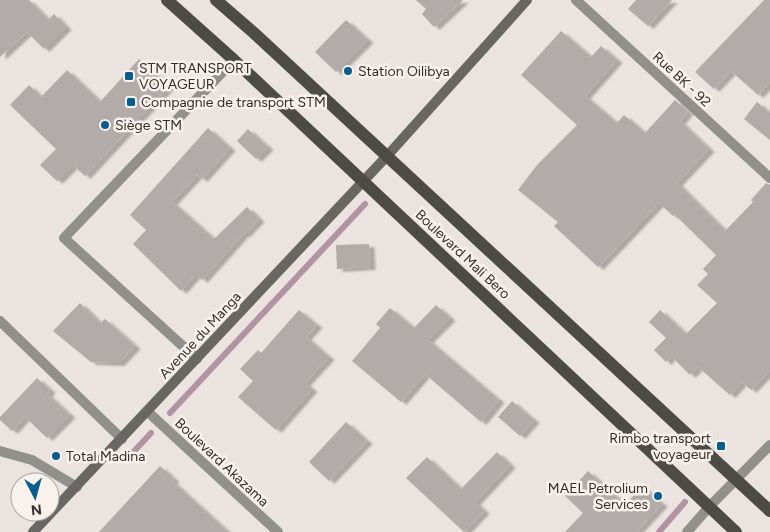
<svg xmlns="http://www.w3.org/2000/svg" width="770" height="532" viewBox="0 0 770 532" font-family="Figtree,sans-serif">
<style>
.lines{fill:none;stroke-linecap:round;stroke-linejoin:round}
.stream{stroke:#b193a3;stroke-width:6}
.building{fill:#b3aaaa;filter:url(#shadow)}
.lane{stroke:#91908d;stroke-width:10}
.street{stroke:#91908d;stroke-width:10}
.secondary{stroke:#696763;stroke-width:10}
.primary{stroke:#4d4b46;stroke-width:12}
.poi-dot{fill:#085d8f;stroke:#f9f1ec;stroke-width:2}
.labels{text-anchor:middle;stroke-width:5;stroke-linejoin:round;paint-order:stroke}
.poi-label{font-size:14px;fill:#302d2b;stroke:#f9f1ec;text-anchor:start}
.street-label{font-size:14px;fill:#302d2b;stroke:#f9f1ec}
</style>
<defs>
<filter id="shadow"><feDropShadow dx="5.5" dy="3" stdDeviation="1" flood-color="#0004"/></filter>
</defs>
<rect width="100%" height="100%" fill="#ebe3df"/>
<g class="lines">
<path class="stream" d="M170,413L365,204
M126,460L151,433
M659,532L685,502"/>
</g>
<path class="building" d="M0,0H29L48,20L54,14L66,27L44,49L27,32L0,57Z
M416,0H463L434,27L422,14L426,9Z
M636,0H672L648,26L628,9Z
M764,0H770V82L758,95L731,71L714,89L695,72Z
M346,20L368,40L336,72L315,52Z
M561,31L591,57L601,46L617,60L585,96L617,123L624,115L645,133L675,100L688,112L680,121L709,149L677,183L725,231L753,202L751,200L766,183L770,185V370L751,390L742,382L730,395L698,367L690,375L671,356L666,362L654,350L666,338L649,322L660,310L686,334L717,303L697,285L708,274L703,269L716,255L675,215L673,216L659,203L598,267L554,226L558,222L518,190L537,165L577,125L521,75Z
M139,59L169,86L85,176L73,165L57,181L40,165L56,149L10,105L29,85L41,97L67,70L100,102Z
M757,102L770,113V140L744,119Z
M208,128L230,148L202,179L197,175L172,202L214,239L247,207L259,219L245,234L244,233L202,280L196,274L181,291L133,244L146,230L130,215Z
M248,129L268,147L256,159L237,141Z
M369,244L370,267L337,269L336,245Z
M80,303L100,323L105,319L135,346L119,363L91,362L53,331Z
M436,305L450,318L428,340L499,400L481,422L425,374L401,402L352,361L380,328L376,324L390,308L414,328Z
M299,310L317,325L306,337L329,357L305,383L312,389L276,430L238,397L253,381L240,369L258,350L261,353Z
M37,378L50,390L47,394L70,415L47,438L25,417L12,431L0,420V417Z
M512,401L534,420L520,436L498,417Z
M346,422L367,441L329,481L309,462Z
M497,452L510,465L475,502L484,511L464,532L406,478L427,457L461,489Z
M160,466L174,479L172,481L228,532H99Z
M588,471L625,505L642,486L662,504L636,532H565L583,513L565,496Z"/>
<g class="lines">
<path class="lane" d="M197,359L64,238L234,60
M0,451L32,460L77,487"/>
<path class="street" d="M576,0L770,178
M0,321L122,439
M148,412L278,532
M687,532L709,507L770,445"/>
<path class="secondary" d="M33,532L387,156L527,0"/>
<path class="primary" d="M167,0L234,60L736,532
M216,0L254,33L770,511"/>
</g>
<g class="poi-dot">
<circle cx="348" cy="71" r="5"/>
<rect x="124" y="71" width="10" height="10" rx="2.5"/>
<rect x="126" y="97" width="10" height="10" rx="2.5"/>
<circle cx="105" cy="125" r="5"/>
<rect x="716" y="441" width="10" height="10" rx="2.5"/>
<circle cx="56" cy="456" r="5"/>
<circle cx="658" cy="496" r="5"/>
</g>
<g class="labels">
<g class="poi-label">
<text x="139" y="73">STM TRANSPORT<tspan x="139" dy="16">VOYAGEUR</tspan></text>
<text x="358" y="76">Station Oilibya</text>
<text x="141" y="107">Compagnie de transport STM</text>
<text x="115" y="130">Siège STM</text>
<text x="711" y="443" text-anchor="end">Rimbo transport<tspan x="711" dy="16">voyageur</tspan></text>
<text x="66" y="461">Total Madina</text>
<text x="648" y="493" text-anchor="end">MAEL Petrolium<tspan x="648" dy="16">Services</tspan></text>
</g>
<g class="street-label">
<text transform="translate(682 79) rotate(43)" y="5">Rue BK - 92</text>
<text transform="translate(463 254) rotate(43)" y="5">Boulevard Mali Bero</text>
<text transform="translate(200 335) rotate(-47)" y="5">Avenue du Manga</text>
<text transform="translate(222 462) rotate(43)" y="5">Boulevard Akazama</text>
</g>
</g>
<g transform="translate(35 497) rotate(174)"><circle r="24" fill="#f9f1ec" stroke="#a9a39f"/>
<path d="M0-4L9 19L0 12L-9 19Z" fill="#085d8f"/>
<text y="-8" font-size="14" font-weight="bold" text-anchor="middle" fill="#302d2b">N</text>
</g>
</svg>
